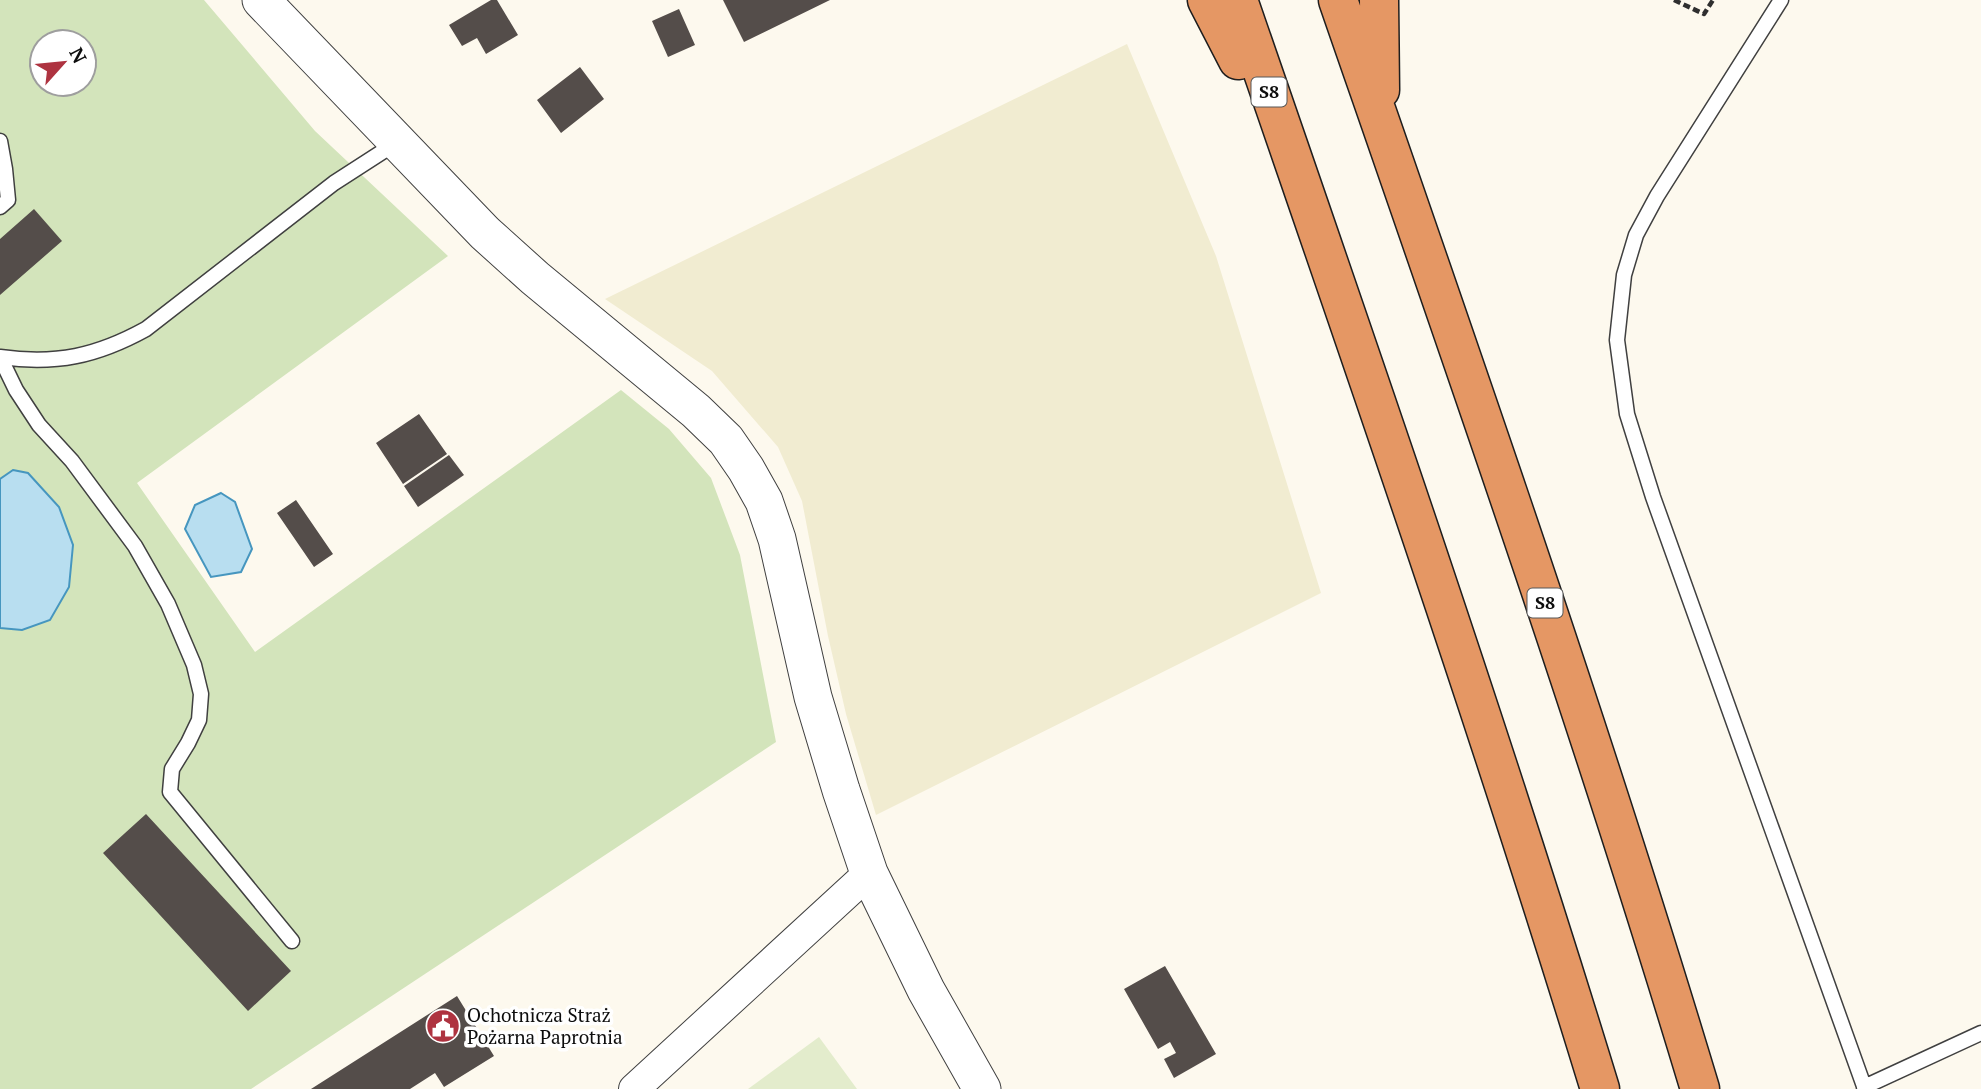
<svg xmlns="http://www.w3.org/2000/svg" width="1981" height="1089" viewBox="0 0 1981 1089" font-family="'PT Serif',serif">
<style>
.farmland{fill:#f1ecd1}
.green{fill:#d3e4bb;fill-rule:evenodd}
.pitch{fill:#e3eccc}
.water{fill:#b8def0;stroke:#4696bf;stroke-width:2}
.building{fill:#544d4a}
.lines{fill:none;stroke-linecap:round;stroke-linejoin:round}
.service-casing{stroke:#404040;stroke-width:17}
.minor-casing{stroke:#404040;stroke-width:32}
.tertiary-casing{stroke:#404040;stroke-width:39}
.motorway-casing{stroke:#1e1e1e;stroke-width:41}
.path{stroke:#2f2f2f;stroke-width:4.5;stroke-dasharray:7 3.5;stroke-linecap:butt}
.service{stroke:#fff;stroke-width:14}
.minor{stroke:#fff;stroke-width:30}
.tertiary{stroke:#fff;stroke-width:37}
.motorway{stroke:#e59764;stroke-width:38}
.labels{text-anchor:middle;stroke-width:7;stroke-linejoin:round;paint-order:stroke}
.shield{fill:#fff;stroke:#565656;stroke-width:2}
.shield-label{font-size:18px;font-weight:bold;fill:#0d0d0d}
.poi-label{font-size:19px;fill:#0d0d0d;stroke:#fff;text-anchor:start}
</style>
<rect width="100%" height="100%" fill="#fdf9ee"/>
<path class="farmland" d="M1127,44L1216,256L1321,593L876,815L846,714L828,636L802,501L778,447L712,371L605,299Z"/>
<path class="green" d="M0,0H204L315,131L448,256L137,483L255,652L621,390L669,429L711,478L740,555L776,742L251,1089H0ZM42,42H84V84H42Z"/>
<path class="pitch" d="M819,1037L857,1089H748Z"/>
<path class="water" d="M13,470L28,473L59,507L73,545L69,587L50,620L22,630L0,628V479Z
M221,493L235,502L252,549L241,572L211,577L185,529L195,505Z"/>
<path class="building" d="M491,0H497L518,35L486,54L477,38L462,46L449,25Z
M723,0H830L744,42Z
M679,9L695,45L668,57L652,21Z
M580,67L604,99L561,133L537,100Z
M34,209L62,241L0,295V239Z
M419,414L447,454L403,484L376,443Z
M449,455L464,475L418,507L404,486Z
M296,500L333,554L314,567L277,513Z
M146,814L291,971L248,1011L103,853Z
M1165,966L1216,1054L1174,1078L1164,1059L1176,1053L1170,1042L1158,1049L1124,989Z
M457,996L494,1056L444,1087L435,1073L410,1089H311Z"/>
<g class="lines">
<g class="service-casing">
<path id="service" d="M1781,0L1657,196L1636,235L1624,275L1617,340L1627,414L1653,497L1865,1089
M0,141L5,169L8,200L0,207
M0,357L16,390L39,425L72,461L135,546L168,604L194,665L201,694L199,720L188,743L172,769L170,792L292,941
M0,357C56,365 97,356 146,329L334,183L396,143
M1864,1087L1981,1033"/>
</g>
<g class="minor-casing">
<path id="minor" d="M634,1089L869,873"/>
</g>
<g class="tertiary-casing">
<path id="tertiary" d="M261,0L485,233L535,278L696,411L726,440L746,469L764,501L777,539L813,697L841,790L869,873L926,990L982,1089"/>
</g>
<g class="motorway-casing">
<path id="motorway" d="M1207,0L1238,60
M1238,0C1363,362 1488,723 1600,1089
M1338,0C1463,361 1590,723 1700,1089
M1379,0L1380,90"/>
</g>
<path class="path" d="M1674,0L1704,14L1713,0"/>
<use href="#service" class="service"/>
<use href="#minor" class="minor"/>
<use href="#tertiary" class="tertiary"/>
<use href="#motorway" class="motorway"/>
</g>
<defs>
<g id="civic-disc" transform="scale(1.75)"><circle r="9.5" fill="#ae3340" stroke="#fff"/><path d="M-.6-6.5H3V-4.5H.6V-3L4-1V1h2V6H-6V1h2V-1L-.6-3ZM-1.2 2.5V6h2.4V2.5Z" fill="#fff"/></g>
</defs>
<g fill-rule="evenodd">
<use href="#civic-disc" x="443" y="1026"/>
</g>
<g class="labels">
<g class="shield">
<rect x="1251.5" y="77.5" width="35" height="29" rx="5"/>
<rect x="1527.5" y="588.5" width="35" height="29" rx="5"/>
</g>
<g class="shield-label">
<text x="1269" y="98">S8</text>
<text x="1545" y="609">S8</text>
</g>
<g class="poi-label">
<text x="467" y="1022">Ochotnicza Straż<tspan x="467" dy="22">Pożarna Paprotnia</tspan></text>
</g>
</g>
<g transform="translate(63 63) rotate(63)"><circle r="33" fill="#ffffff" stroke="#9e9e9e" stroke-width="2"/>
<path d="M0-5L12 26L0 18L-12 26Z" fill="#ae3340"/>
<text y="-10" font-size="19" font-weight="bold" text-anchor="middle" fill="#0d0d0d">N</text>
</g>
</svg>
